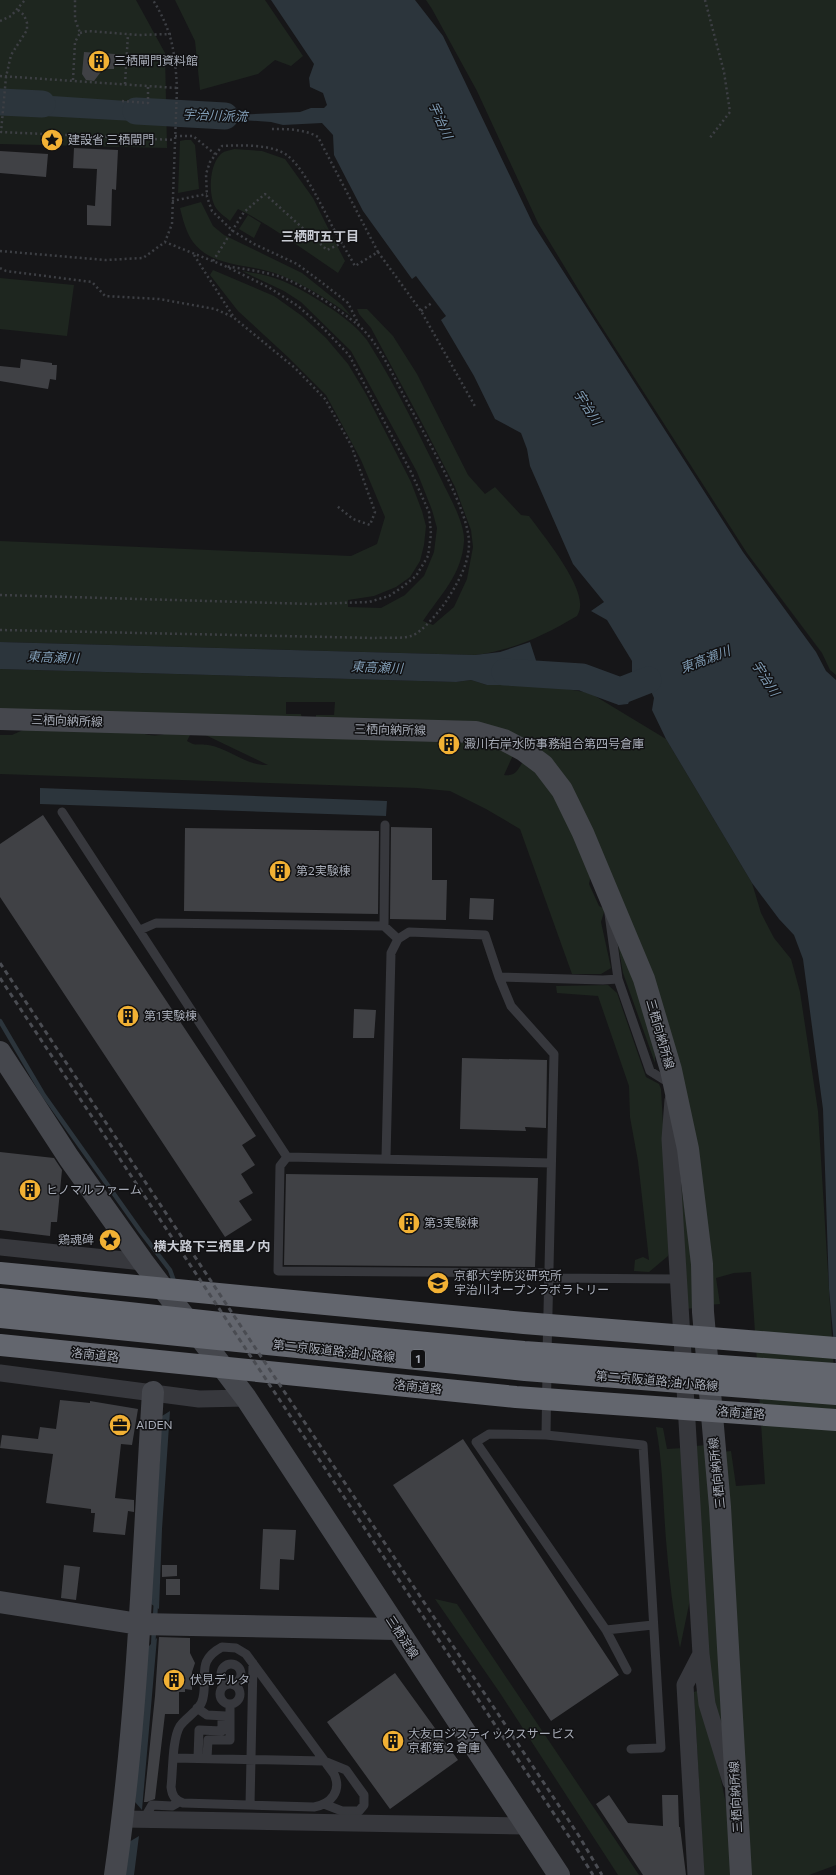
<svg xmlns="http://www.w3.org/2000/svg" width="836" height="1875" viewBox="0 0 836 1875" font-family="Commissioner,'Noto Sans JP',sans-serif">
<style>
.green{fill:#1e261f}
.water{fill:#2c353c}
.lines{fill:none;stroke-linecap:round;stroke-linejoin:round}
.stream{stroke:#2c353c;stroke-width:4.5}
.river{stroke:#2c353c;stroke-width:27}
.building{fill:#404145}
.path{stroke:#3d3f44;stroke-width:2.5;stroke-dasharray:2 3;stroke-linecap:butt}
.lane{stroke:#37383d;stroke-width:9}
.street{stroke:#37383d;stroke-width:17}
.secondary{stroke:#45474d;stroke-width:22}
.highway{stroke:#63666e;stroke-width:22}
.rail{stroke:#4a4c52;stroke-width:3;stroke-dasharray:5 4;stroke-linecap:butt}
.labels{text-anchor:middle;stroke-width:3;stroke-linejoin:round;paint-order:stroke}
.shield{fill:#111113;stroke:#7b7e86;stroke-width:1}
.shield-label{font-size:11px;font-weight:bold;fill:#a8adb8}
.poi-label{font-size:12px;fill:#a8adb8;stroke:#111113;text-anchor:start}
.street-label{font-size:12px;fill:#a8adb8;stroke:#111113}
.water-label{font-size:13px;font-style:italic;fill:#7f9bb3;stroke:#111113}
.neighbourhood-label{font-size:13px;font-weight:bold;fill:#c9ccd4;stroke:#111113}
</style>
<rect width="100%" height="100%" fill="#161618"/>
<path class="green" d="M0,0H136L165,53L167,148L0,144Z
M175,0H265L303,56L291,66L275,60L258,74L200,90L195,41Z
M426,0H836V675L830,670L822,653L747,553L589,307L538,223L477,91L432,9Z
M185,140H191L195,145L199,189L178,193L180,141Z
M234,149L262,151L285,159L313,198L332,236L323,226L333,238L345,261L338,273C305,251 273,226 238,209L230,221C226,217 219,213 216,208C208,196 209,166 220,155C223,151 228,151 234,149Z
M201,202L213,226L224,235L302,273L342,305L351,316C329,300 305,285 280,275C252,263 213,269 193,242C186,232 183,220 180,208Z
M248,215L261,223L254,238L239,229Z
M213,270L274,296L302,316L326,338L348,364L366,394L411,482L422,511L426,526L424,545L420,561L410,577L396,587L374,596L348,600V607L381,608L405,595L424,576L434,552L437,528L432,510L417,472L351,351L301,302L284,291L242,271C254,273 268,275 280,280C300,287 339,312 355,327C360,332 367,339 370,345C397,388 419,434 441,479C449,496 465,523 464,541C462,575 440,595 423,621L433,625L454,607L467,579L473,547L471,530L455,487L422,423L371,328L359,314L357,309H367L393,336L417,374L468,475L485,494L495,487L521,515L529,516C543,535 583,584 580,607C580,610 578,614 577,616C543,636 514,650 475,655L0,642V541L351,556L377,544L385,517L361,460L326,395L289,358L238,311L210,275Z
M0,278L74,285L67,336L0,329Z
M0,669L456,682L471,680L487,685H544L590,693L666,739L752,883L761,913L774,938L791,959L800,992L818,1111L836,1403V1865L809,1875H746L722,1452L731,1451L736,1486L765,1484L751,1272L734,1273L716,1278L720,1304L708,1305L687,1123L587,831L515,740L315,723L316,715H334L335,702H286V714H301L303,724L0,715Z
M32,726L135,729C145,737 163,738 174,729L190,735L187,741C197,747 198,743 208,745C229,748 246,766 268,765L193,729L440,736V750H455L456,737H463L469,745L494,750L502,747L514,753L504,775C517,777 519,767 525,758L554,789L592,870L589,884L599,906L605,909L601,922L611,968L601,974H572L520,829L486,809L450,791L417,788L0,774V735H12Z
M613,915L638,979L655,1054V1063L623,973Z
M608,985L617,993L646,1077L659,1084L661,1089L670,1248L668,1256L649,1272L634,1271L635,1260L643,1257L649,1260L638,1161L630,1117L629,1086L598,996L557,993L556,986Z
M676,1151L692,1258L695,1308L684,1309Z
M656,1427L663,1428L667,1449L683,1448L692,1590L680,1648C673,1613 669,1576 666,1540C663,1502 663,1465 656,1427Z
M707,1445L729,1757L714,1700L708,1666L695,1446Z
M435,1599L457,1604L639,1875H618L500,1693Z
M697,1691L716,1755L726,1804L734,1875H704L694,1692Z"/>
<path class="water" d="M271,0H415L443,36L533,224L743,552L816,652L826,671L836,680V1367L829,1289L823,1109L803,959L794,935L779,919L752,883L666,739L652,710L654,698L651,691L632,695L628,704L618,705L612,693L617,681L632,673V661L607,620L591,611L604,602L573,564L530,466L527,449L521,433L495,419L474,376L441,320L446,316L416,276L412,279L363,211L334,155L333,135L322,123L283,125L271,122L241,120L188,122L189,104L205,112L234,115L300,112L311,108H324L327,105L323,93L310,87L309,78L314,64Z
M8,93L172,104L173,121H170V123L7,114L5,112L6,94Z
M0,642L475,655L500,652L530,642L544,685H487L471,680L456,682L0,669Z
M40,788L387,801L386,816L40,804Z
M170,1411L162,1529L159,1609L151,1604L162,1416Z
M157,1638L142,1810L135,1802L148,1647Z
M139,1836L134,1875H125L129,1842Z"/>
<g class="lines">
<path class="stream" d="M0,1021L43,1094L141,1232L170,1270L174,1281
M155,1618L156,1601
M153,1648L154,1629"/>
<path class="river" d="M0,102L42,104
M136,111L225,116
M505,672L582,677L620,691L648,680"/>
</g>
<path class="building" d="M84,52L115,54L114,69H103L94,81L86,80L82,74Z
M74,148L118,150L116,190L112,189L111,226L87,225V205L95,206L97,169L73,168Z
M0,151L48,154L46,177L0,173Z
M21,359L52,363V365H57L56,380L50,379L48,389L0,381V366L20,368Z
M43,815L256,1136L242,1145L255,1165L241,1174L253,1193L239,1201L252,1220L225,1237L0,897V844Z
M391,827L432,828V880H447L446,920L390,919Z
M185,828L379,831L378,914L184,911Z
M470,898L494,899L493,920L469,919Z
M354,1009L376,1010L374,1038H353Z
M462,1058L547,1060L546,1128L525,1127L526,1131L460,1129Z
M0,1152L54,1158L62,1170L57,1222H51L50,1236L0,1230Z
M286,1174L538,1178L535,1267L284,1265Z
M60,1400L90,1403V1401L138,1409L132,1445L121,1444L115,1498L134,1500V1512L128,1511L125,1535L93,1532L95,1513H91V1509L46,1503L53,1454L0,1448L2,1435L38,1439L40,1427L56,1429Z
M463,1439L619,1675L551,1721L393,1485Z
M263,1529L296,1530L294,1560L280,1559L279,1590L260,1589Z
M64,1565L80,1567L76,1600L61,1598Z
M162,1565H177V1576L162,1577Z
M166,1579H180V1595H166Z
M159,1637L190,1638V1653L195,1663L192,1672V1690L185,1689V1692H179V1714H165L155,1799L147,1802H144L155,1696Z
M395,1673L458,1760L390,1809L327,1722Z
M609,1795L628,1823L663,1826L662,1795H678L679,1827H680L686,1875H643L596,1804Z"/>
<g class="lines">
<path class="path" d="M705,0L724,72L730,112L709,139
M18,10L24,15L27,23V30L11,55L6,77L1,132L175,140
M0,21L11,16L25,0
M80,33L88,31L139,35L171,34
M0,76L177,88
M73,80L75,42L80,33L75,19V0
M125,84L128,34
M122,101L148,103V86
M272,129C287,129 305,129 318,137L378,252L355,266C345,248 334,231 325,212C317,197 302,167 288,156C274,144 240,145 222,146L210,162L206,174L207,197L212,211L233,231L254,244L297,264L320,281L348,303L359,325
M175,136H193L215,154
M172,201L207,194
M0,251L105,260L143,258L165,242L172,224L177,88C175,51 172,31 153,0
M378,252L421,311L476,408
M194,255L233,316
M213,261L244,212L265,194L327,250L342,243
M0,268L6,271L92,282L105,296L159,299L215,309L233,317L295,368L325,399L351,445L375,512L370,525L353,519L337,506
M421,311L433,302
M0,595L312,604L369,602L389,596L401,588L416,576L428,556L431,534L429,512L411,472L349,355L323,328L298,306L268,287L225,266L165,242
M0,630L375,638C385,637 403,639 411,636C422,633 441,609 447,600C457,584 469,564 469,544C470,512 427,439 411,409C396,383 381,344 358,325C339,309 301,283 278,276C261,271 243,269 225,266"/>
<path class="lane" d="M62,812L287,1157L551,1163
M609,914L618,979L650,1071L671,1084
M384,926L385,825
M140,930L156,923L384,926L398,939
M499,977L603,980L618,979
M287,1157L280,1166L278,1271L549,1273
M386,1158L391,953L398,939L409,932L485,935L499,977L511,1006L554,1054L547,1354
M549,1278L677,1279
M546,1435L547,1371
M606,1630L653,1625
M222,1647L236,1648L246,1654L334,1774C342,1791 331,1804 314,1807L183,1803C175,1800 172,1796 171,1787C173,1771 172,1739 180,1726C187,1716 201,1710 203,1698C208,1675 196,1661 222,1647Z
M221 1674a10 10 0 1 1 20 0a10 10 0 1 1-20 0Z
M627,1670L606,1630L476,1442L489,1434L546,1435L643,1445L661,1748L631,1749
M220 1694a10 10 0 1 1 20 0a10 10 0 1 1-20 0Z
M197,1708L207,1715L226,1716
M174,1758L324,1761L346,1770L364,1795V1805L359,1811H342L324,1804
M198,1758L199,1730L222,1731V1716
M207,1758L208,1740H230V1704
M250,1805L253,1663
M144,1819L152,1805L172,1806L179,1802"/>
<path class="street" d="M673,1100L670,1139L701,1654L707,1704L731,1782
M0,1247L143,1262
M0,1373L199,1399L246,1398
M123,1819L528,1826
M696,1875L685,1685L701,1654"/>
<path class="secondary" d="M0,719L476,732L504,740L523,750L543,765L562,790L583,833L644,979L671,1070L688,1149L702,1264L703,1312L720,1507L741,1875
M0,1052L69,1158L143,1262L246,1398L559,1875
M0,1602L139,1624L397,1629
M115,1875C138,1715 143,1553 153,1392"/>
<path class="highway" d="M0,1273L524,1323L836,1348
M0,1299L277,1329L524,1352L836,1374
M0,1317L525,1370L836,1394
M0,1345L516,1397L836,1420"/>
<path class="rail" d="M0,963L579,1836L602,1875
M0,978L572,1841L593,1875"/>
</g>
<defs>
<g id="building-disc" transform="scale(1.15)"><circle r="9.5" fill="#f2b134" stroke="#111113"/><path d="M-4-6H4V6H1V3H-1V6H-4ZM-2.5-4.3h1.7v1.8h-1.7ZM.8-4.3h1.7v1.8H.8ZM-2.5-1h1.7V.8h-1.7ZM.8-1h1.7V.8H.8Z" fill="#111"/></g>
<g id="sight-disc" transform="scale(1.15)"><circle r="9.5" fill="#f2b134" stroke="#111113"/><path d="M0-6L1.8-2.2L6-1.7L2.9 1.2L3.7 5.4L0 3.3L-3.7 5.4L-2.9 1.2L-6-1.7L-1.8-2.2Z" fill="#111"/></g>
<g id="university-disc" transform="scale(1.15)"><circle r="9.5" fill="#f2b134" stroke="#111113"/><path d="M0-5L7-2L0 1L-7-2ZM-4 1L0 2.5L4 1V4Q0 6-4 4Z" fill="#111"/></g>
<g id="office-disc" transform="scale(1.15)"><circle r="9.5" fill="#f2b134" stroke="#111113"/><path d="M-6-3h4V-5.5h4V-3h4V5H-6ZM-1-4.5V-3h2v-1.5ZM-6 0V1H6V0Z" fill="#111"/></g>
</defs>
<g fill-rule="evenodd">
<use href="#building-disc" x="99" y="61"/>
<use href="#sight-disc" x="52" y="140"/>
<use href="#building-disc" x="449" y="744"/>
<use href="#building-disc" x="280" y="871"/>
<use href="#building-disc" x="128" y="1016"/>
<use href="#building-disc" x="30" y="1190"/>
<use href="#building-disc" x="409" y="1223"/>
<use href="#sight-disc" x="110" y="1240"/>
<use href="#university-disc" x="438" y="1283"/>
<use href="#office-disc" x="120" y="1425"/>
<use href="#building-disc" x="174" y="1680"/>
<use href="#building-disc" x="393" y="1741"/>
</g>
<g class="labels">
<rect class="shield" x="411" y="1350" width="14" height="18" rx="3"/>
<g class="shield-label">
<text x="418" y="1363">1</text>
</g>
<g class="poi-label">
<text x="114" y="65">三栖閘門資料館</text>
<text x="68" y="144">建設省 三栖閘門</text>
<text x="464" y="748">澱川右岸水防事務組合第四号倉庫</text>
<text x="296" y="875">第2実験棟</text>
<text x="144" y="1020">第1実験棟</text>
<text x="46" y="1194">ヒノマルファーム</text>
<text x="424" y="1227">第3実験棟</text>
<text x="94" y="1244" text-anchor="end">鶏魂碑</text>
<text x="454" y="1280">京都大学防災研究所<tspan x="454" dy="14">宇治川オープンラボラトリー</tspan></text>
<text x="136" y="1429">AIDEN</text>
<text x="190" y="1684">伏見デルタ</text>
<text x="408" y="1738">大友ロジスティックスサービス<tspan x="408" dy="14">京都第２倉庫</tspan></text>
</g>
<g class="street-label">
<text transform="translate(67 721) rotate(2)" y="4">三栖向納所線</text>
<text transform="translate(390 730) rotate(1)" y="4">三栖向納所線</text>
<text transform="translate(660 1034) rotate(74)" y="4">三栖向納所線</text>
<text transform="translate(334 1351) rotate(6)" y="4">第二京阪道路;油小路線</text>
<text transform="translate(95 1355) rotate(6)" y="4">洛南道路</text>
<text transform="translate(657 1381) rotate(5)" y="4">第二京阪道路;油小路線</text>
<text transform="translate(418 1387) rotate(6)" y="4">洛南道路</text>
<text transform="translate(741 1413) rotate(4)" y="4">洛南道路</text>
<text transform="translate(717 1473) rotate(-96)" y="4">三栖向納所線</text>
<text transform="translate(402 1637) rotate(57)" y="4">三栖淀線</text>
<text transform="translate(736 1797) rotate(-93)" y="4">三栖向納所線</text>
</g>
<g class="water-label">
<text transform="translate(215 115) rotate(2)" y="5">宇治川派流</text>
<text transform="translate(441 120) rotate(66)" y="5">宇治川</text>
<text transform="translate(588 407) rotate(57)" y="5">宇治川</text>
<text transform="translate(53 657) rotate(2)" y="5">東高瀬川</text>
<text transform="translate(705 659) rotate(-21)" y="5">東高瀬川</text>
<text transform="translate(377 667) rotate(2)" y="5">東高瀬川</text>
<text transform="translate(766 678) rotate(57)" y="5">宇治川</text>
</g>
<g class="neighbourhood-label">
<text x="320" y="241">三栖町五丁目</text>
<text x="212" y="1251">横大路下三栖里ノ内</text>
</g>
</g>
</svg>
